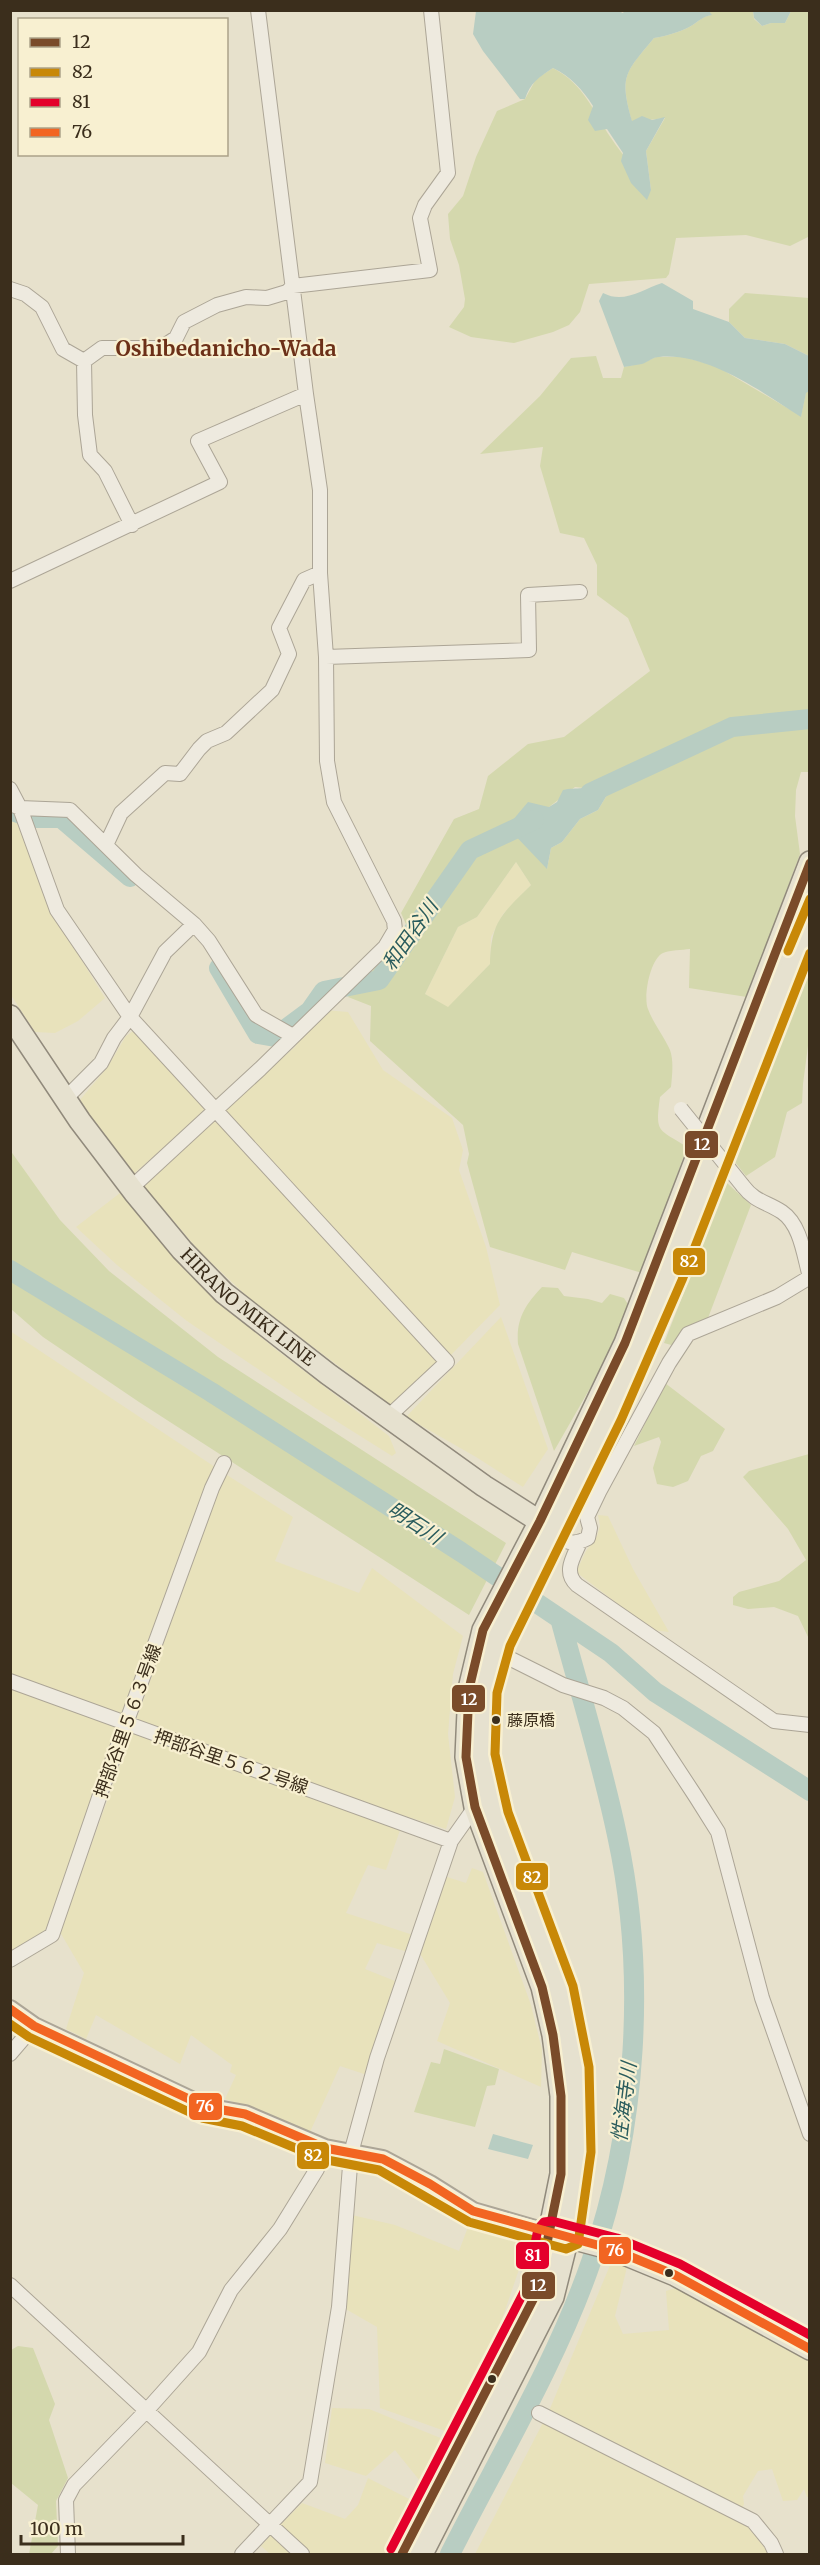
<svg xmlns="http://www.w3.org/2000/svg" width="820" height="2565" viewBox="0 0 820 2565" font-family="Merriweather,'Noto Sans JP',serif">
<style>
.farmland{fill:#e8e2bb}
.green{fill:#d4d8ad;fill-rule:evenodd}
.water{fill:#b8cdc2}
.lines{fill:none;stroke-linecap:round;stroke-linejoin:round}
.river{stroke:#b8cdc2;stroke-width:20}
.minor-casing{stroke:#aca596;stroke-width:16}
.tertiary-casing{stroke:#aca596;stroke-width:20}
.primary-casing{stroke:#918a7c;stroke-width:24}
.minor{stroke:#eeeadf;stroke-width:14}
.tertiary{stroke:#eeeadf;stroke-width:16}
.primary{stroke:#e6e1cf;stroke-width:21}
.minor-bridge-casing{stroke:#aca596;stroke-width:16;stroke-linecap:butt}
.minor-bridge{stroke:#eeeadf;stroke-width:14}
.bus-1-casing{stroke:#f8f0d1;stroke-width:14}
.bus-2-casing{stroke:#f8f0d1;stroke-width:14}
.bus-3-casing{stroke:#f8f0d1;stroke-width:14}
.bus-4-casing{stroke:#f8f0d1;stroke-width:14}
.bus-1{stroke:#7a4b2a;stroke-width:9}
.bus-2{stroke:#c88807;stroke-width:9}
.bus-3{stroke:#e4002b;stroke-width:9}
.bus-4{stroke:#f26522;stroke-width:9}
.bus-dot{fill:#3b2e1c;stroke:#f8f0d1;stroke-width:2}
.labels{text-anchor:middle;stroke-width:4.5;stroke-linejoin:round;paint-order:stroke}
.bus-label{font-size:16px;fill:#3b2e1c;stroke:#f8f0d1;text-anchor:start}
.street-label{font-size:18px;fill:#3b2e1c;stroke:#f8f0d1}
.water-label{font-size:20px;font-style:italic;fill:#2a5c5d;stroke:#f8f0d1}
.quarter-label{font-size:21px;font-weight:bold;fill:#6c3018;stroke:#f8f0d1}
.line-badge{stroke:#f8f0d1;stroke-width:2}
.badge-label{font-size:16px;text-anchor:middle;font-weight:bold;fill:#fff}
</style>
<rect width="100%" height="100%" fill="#e7e1cc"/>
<path class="farmland" d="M10,816L14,817L24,837L53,914L105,998L78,1021L55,1033L35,1032L11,995Z
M516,862L531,885L503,914L491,937L490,964L448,1008L425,994L458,927L477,917Z
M324,1010L348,1012L383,1070L452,1118L463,1150L459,1170L486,1247L500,1305L450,1356L221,1110L295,1047L304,1031Z
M136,1029L203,1105L204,1112L130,1177L78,1102L107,1068L126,1036Z
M209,1121L218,1123L439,1362L393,1407L252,1301L201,1253L141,1183Z
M120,1193L181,1266L208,1292L274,1348L389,1436L396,1453L392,1456L314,1407L187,1321L117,1265L76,1227Z
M501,1317L548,1449L523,1487L476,1457L406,1417Z
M10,1331L215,1467L206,1486L44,1934L10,1952Z
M227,1475L293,1517L275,1561L359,1593L372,1568L463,1636L453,1674L448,1734L455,1797L446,1829L405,1816L386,1870L368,1865L346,1913L413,1935L408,1952L377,1943L365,1969L395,1981L367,2075L340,2066L310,2132L268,2113L225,2099L236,2075L230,2072L232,2065L191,2035L180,2064L96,2015L86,2039L66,2029L84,1973L60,1932L219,1489Z
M598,1515L608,1516L633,1569L669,1632L652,1630L576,1572L586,1551L597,1536L600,1526Z
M472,1868L483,1872L531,2005L542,2050L541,2087L437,2041L450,2003L419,1952L444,1876L466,1883Z
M352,2215L395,2225L459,2251L471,2219L529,2240L497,2334L445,2431L380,2408L377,2327L344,2308Z
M611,2263L627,2267L615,2316L623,2334L669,2330L666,2291L675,2288L809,2357V2497H807L804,2489L797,2500L783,2501L772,2469L758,2471L743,2496L744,2504L737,2520L751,2528L769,2554H475L549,2411Z
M332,2408L369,2409L443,2439L420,2481L395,2450L366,2476L325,2463Z
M368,2478L413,2501L386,2554H311L280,2525L302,2503L345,2519L358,2505Z
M271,2535L291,2554H270L261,2546Z"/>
<path class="green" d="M709,11H753L754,19L762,26L771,23H785L791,11H809L810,236L790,246L746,235L676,238L669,274L666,278L589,284L580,312L569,325L553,332L514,343L471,337L449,327L464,307L465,299L459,265L450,239L448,214L463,196L476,157L497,111L525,99L536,79L553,68C584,84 593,111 611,138C623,156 638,173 651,190L646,151L665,118L632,122C619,75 625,73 654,38C666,36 680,32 691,26C699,21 702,17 711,15Z
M745,293L809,298V356L785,344L745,338L729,322V309Z
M596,356L603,378H621L624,367L643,363L656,357H684L698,361L716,366L801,416L806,392L809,391L810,772H801L796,790L795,816L800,854L747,997L689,988L690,949C682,950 670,950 663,953C650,959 643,997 648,1009C653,1023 664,1036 670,1050C674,1061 672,1076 671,1087L660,1097C655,1134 658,1128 687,1147L642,1273L572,1252L565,1270L490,1247L467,1163L469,1154L463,1125L370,1041L371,1006L348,997L409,931L401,913L454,819L479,809L488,776L528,744L564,737L650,671L628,618L597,595V565L584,538L560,533L540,466L543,447L480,454L540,396L571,358ZM604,781L613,785L598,810L580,819L562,842L551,848L547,869L549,807L575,787L584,788ZM516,862L531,885C502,914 491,921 490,964L448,1007L425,994L458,927L477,917Z
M809,969V1038L803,1084L802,1103L787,1112L775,1157L746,1176L735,1162Z
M10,1150L60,1220L109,1271L218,1357L506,1543L469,1615L139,1402L43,1337L11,1309Z
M727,1183L751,1205L708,1318L685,1329L675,1346L664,1343Z
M542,1287L558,1288L564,1296L588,1299L602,1303L610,1294L624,1298L629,1306L597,1376L554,1451L518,1344C516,1319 525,1305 542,1287Z
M665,1383L725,1429L713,1451L701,1456L688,1481L673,1487L657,1484L653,1468L661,1442L659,1437L634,1446Z
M809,1454H810L809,1639L798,1616L774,1607L748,1609L733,1605V1597L739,1592L779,1581L806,1560L788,1529L743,1477L749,1471Z
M444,2049L499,2069L495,2085L487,2086L475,2127L414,2112L431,2062L440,2064Z
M18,2346L33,2348L55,2404L49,2420L68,2478L56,2501L58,2546L51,2554H29L38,2505L11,2483V2350Z"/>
<path class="water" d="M618,11L623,13L625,10L709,11L712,15C702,17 699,21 691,26C680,32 666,36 654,38C625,73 619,76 632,121L642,116L652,120L665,117L646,151L651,190L647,200L631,183L621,161L623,153L607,129L595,131L588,120L593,106C583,90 570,76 553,68C539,77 530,83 525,99H520L483,51L473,34L476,11Z
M753,11V10L791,11L785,23H771L762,26L754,18Z
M662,283L693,301V309L729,322L745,338L785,344L809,356V391L806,393L801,417C762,392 707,352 659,357C653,357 648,362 642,364C636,365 630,366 624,367L599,301L603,293C624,304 641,290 662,283Z
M612,780L613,785L598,810L580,819L562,842L551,848L547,869L507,827L528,802L549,807L557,802L563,790C570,788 575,789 583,788C593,788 602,781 612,780Z
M493,2134L533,2145L528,2159L488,2149Z"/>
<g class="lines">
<path class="river" d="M590,793L732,727L810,719
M10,810L32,818H61L130,877
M219,968L258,1034L275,1037L310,1011L324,991L379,980L470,850L534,820
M10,1270L211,1392L461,1552L611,1653L655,1692L810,1791
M450,2554C497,2461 557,2361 591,2262C637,2130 647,1973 617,1835C602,1763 580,1693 561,1622"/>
<g class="minor-casing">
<path id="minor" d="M10,289L25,294L42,307L63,349L84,361
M84,361L102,348H161L176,338L184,322L217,305L246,297L267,298L287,292L293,286L430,270L420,218L425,205L448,173L431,10
M84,361L85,415L90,455L105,471L132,525
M10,581L220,482L198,441L306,394
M326,657L529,650L528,595L580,592
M10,789L20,808L57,910L130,1017L447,1362L388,1417
M13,805L20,808L70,810L136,875L194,924L209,941L256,1015L293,1036
M106,845L121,813L165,773L180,774L199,749L207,741L226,733L272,690L289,654L279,628L304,580L320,573
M66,1098L101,1063L114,1038L130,1017L165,952L194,924
M743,1186C755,1202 767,1202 782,1212C801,1225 804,1256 810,1277
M131,1188L260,1069L385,947L395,930L394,921L334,802L327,761L326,657L320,573V490L306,394L258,10
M553,1530C564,1543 573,1546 588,1538L590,1528L587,1517L599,1492L669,1363L688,1334L777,1297L810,1277
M580,1542C573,1558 563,1572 577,1585L774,1721L810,1725
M495,1651L563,1685L604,1698L623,1708L654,1733L696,1797L718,1832L762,1998L810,2134
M10,1681L451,1841
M10,1960L52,1935L102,1789L212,1488L224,1463
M10,2054L34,2026
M10,2285L302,2554
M539,2413L753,2521L771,2543L776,2554
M68,2554L66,2500L74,2485L147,2410L199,2352L231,2290L280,2229L317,2169L325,2148
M242,2554L310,2482L339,2307L351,2153L377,2058L451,1841L475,1807"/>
</g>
<g class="tertiary-casing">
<path id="tertiary" d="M10,2009L34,2026L206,2107L245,2114L325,2148L383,2159L430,2184L473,2211L549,2233"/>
</g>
<g class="primary-casing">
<g id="primary">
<path id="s1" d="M10,1016L80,1121L134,1192L182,1250L224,1293L328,1374L484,1486L550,1528"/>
<path d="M556,2234L612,2249L675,2275L810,2349"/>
<path d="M402,2554L537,2292L561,2174V2096L553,2035L542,1987L475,1807L466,1757L469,1689L483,1630L540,1521L625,1343L810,862"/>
<path d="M422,2554L553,2297L568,2237L579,2151L577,2068L561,1989L496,1815L483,1755L485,1691L499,1642L610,1415L671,1275L810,919"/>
</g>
</g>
<use href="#minor" class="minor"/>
<use href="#tertiary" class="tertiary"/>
<use href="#primary" class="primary"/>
<g class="minor-bridge-casing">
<path id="minor-bridge" d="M681,1109L743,1186"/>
</g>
<use href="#minor-bridge" class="minor-bridge"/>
<g class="bus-1-casing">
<path id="bus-1" d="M402,2554L537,2292L561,2174V2096L553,2035L542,1987L475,1807L466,1757L469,1689L483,1630L540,1521L625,1343L810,863"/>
</g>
<g class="bus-2-casing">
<path id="bus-2" d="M788,951L810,899
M10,2024L29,2037L202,2118L242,2126L322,2159L379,2170L469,2222L566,2249L578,2244L591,2152L589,2067L573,1986L508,1812L495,1754L497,1693L510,1646L621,1420L682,1280L810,953"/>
</g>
<g class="bus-3-casing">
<path id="bus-3" d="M391,2549L526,2288L538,2229L544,2222L552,2221L617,2238L680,2264L810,2335"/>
</g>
<g class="bus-4-casing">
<path id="bus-4" d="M10,2009L34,2026L206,2107L245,2114L325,2148L383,2159L430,2184L473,2211L612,2249L675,2275L810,2349"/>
</g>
<use href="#bus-1" class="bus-1"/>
<use href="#bus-2" class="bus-2"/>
<use href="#bus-3" class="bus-3"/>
<use href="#bus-4" class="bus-4"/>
</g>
<g class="bus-dot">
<circle cx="496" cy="1720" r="5"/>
<circle cx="669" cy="2273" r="5"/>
<circle cx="492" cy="2379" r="5"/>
</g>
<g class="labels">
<g class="bus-label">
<text x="507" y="1726">藤原橋</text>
</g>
<g class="street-label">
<text dy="6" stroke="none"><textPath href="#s1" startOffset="378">HIRANO MIKI LINE</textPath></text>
<text transform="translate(128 1721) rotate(-70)" y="6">押部谷里５６３号線</text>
<text transform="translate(231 1762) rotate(19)" y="6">押部谷里５６２号線</text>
</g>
<g class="water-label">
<text transform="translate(410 935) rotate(-55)" y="7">和田谷川</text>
<text transform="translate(415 1523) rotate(33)" y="7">明石川</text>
<text transform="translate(624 2102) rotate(-83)" y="7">性海寺川</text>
</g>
<g class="quarter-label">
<text x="226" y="356">Oshibedanicho-Wada</text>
</g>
</g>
<g class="line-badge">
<rect x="684" y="1130" width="35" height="29" rx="6" fill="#7a4b2a"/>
<rect x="672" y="1247" width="34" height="29" rx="6" fill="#c88807"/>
<rect x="451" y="1684" width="35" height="29" rx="6" fill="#7a4b2a"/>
<rect x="515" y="1862" width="34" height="29" rx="6" fill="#c88807"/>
<rect x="188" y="2092" width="35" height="29" rx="6" fill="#f26522"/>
<rect x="296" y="2141" width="34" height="29" rx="6" fill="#c88807"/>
<rect x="598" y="2236" width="34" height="29" rx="6" fill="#f26522"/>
<rect x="515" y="2241" width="35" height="29" rx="6" fill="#e4002b"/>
<rect x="521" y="2271" width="35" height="29" rx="6" fill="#7a4b2a"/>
</g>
<g class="badge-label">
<text x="702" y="1150">12</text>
<text x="689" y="1267">82</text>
<text x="469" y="1705">12</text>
<text x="532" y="1883">82</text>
<text x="205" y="2112">76</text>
<text x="313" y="2161">82</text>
<text x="615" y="2256">76</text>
<text x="533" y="2261">81</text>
<text x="538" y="2291">12</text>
</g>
<rect width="820" height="2565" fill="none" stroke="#3b2e1c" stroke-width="24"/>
<rect x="18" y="18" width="210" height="138" fill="#f8f0d1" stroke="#aca289" stroke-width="1.5"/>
<rect x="30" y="38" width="30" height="9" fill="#7a4b2a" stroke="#aca289" stroke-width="1.5"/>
<text x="72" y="48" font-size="18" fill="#3b2e1c">12</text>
<rect x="30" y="68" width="30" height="9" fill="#c88807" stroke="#aca289" stroke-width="1.5"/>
<text x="72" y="78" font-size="18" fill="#3b2e1c">82</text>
<rect x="30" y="98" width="30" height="9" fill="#e4002b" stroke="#aca289" stroke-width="1.5"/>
<text x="72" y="108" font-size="18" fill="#3b2e1c">81</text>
<rect x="30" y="128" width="30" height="9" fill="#f26522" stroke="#aca289" stroke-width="1.5"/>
<text x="72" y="138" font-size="18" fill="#3b2e1c">76</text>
<path d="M21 2535v9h162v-9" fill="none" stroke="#3b2e1c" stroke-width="3"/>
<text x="30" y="2535" font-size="18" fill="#3b2e1c" stroke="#f8f0d1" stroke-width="4.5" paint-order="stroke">100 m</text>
</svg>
